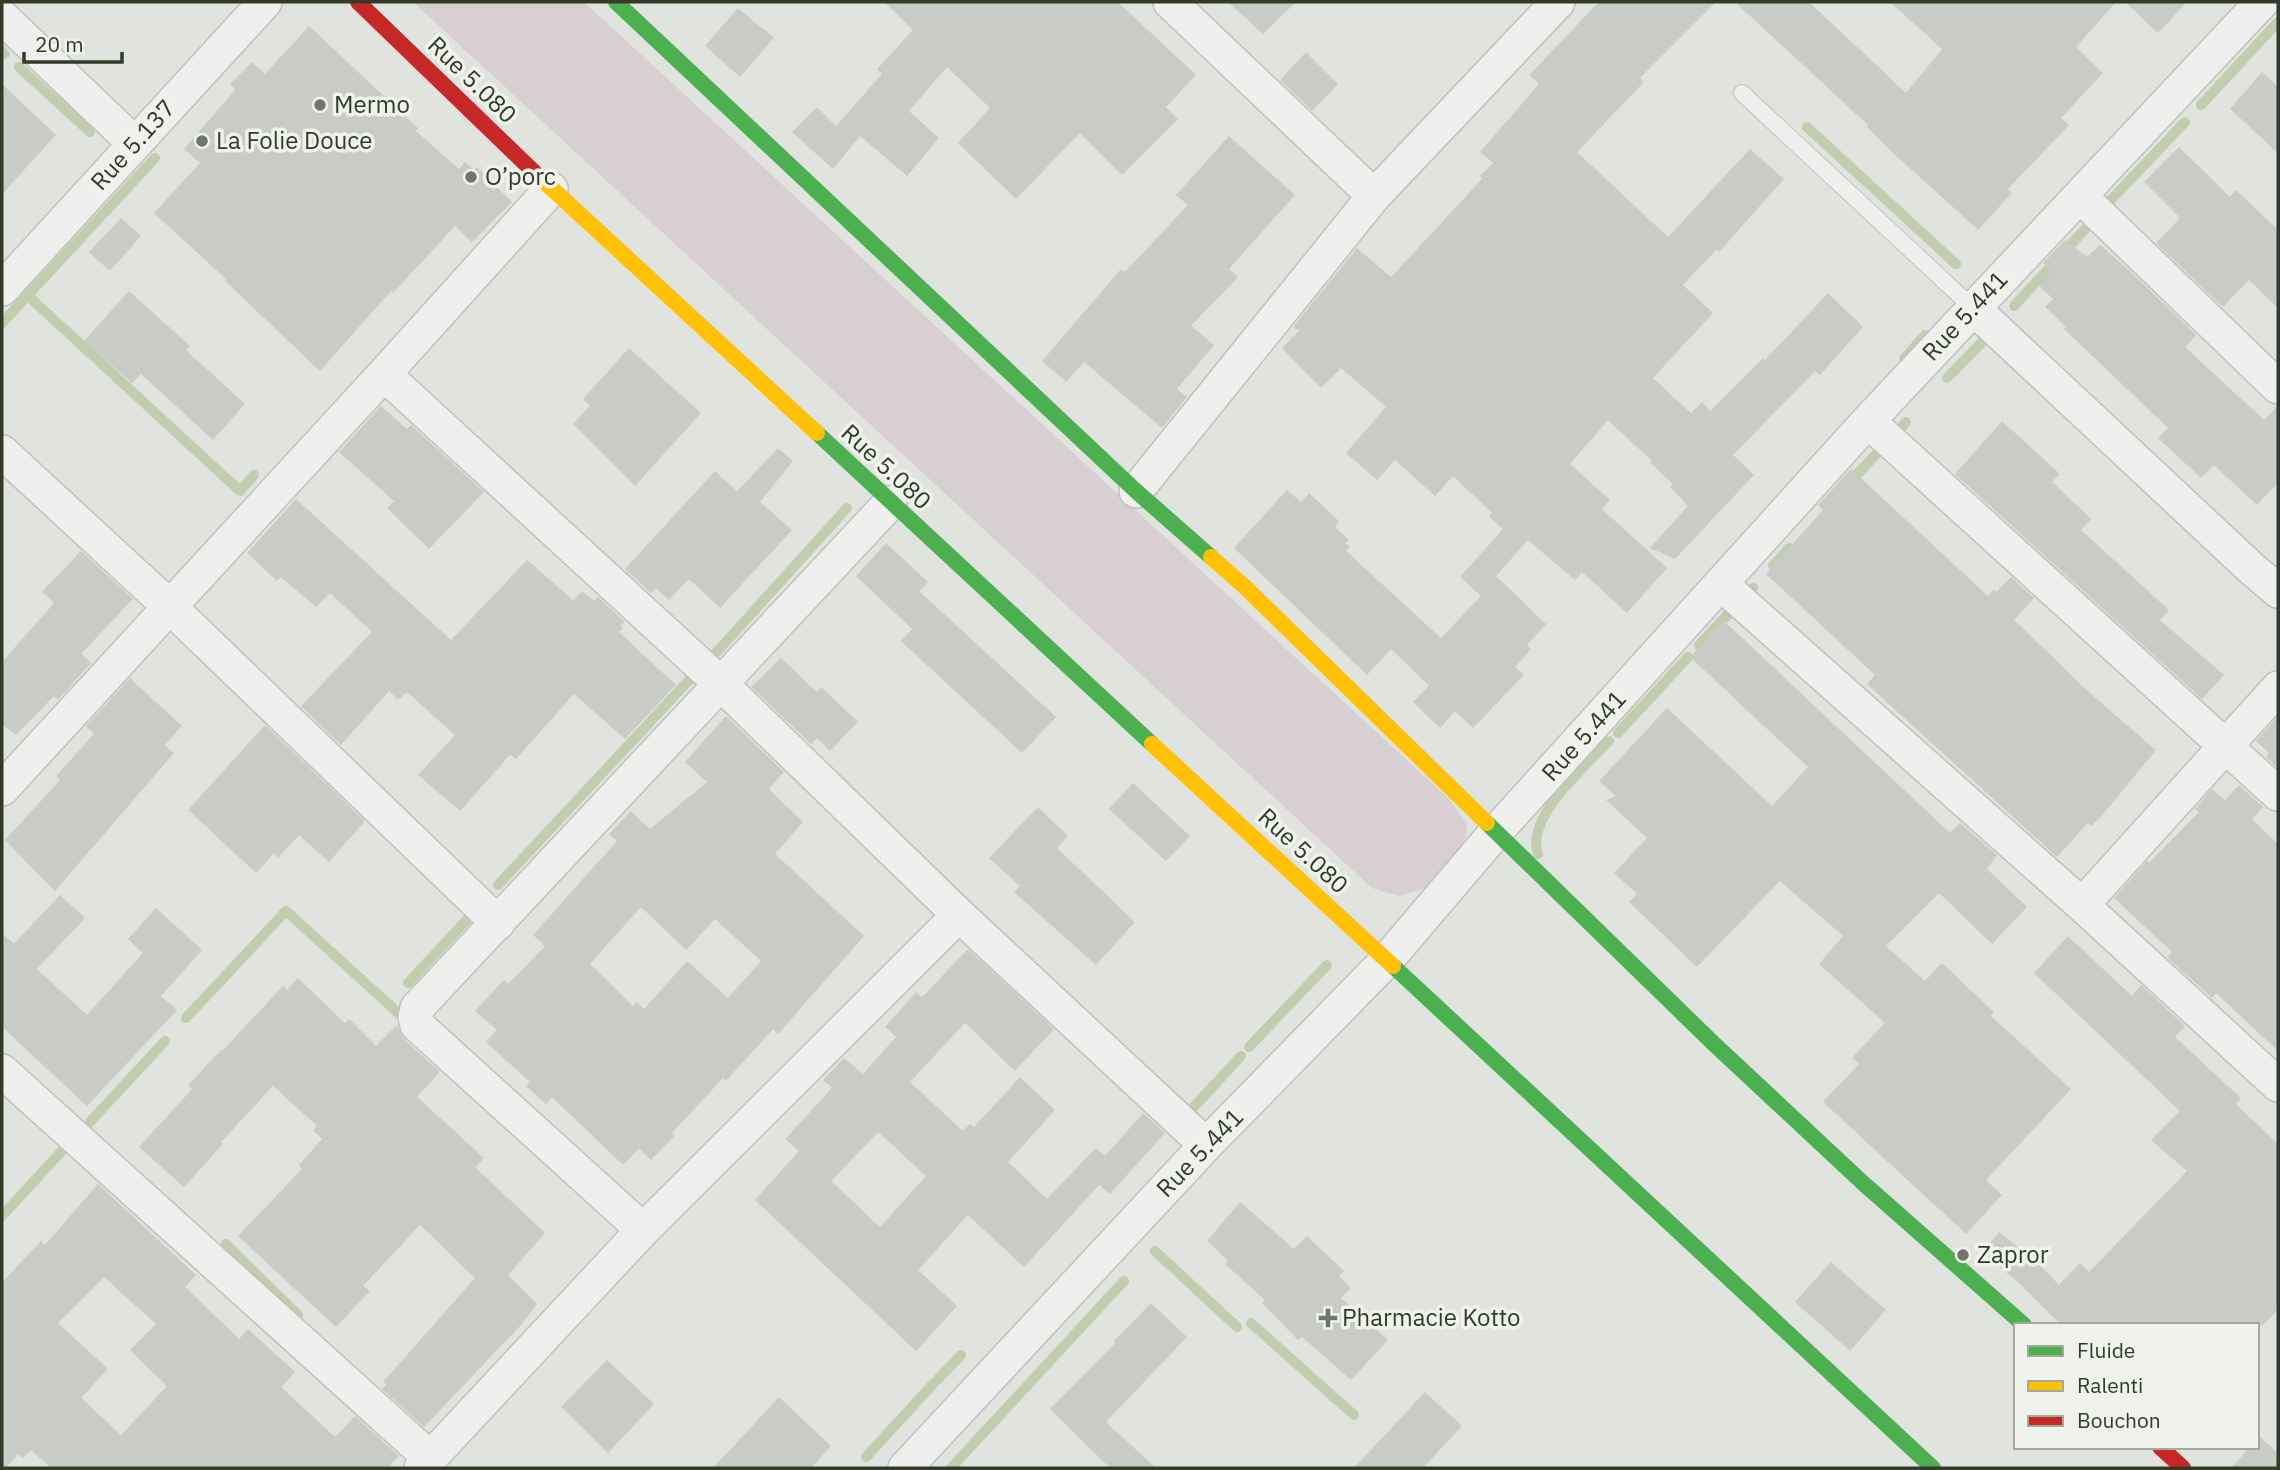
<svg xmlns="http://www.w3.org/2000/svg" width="2280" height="1470" viewBox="0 0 2280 1470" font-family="'IBM Plex Sans',sans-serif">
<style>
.green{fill:#d7cfd1}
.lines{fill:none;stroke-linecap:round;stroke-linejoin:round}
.stream{stroke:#c3ccaf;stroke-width:10}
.building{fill:#c9cbc7;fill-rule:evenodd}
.lane-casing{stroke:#bfc1bd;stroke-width:18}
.street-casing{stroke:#bfc1bd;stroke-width:36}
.lane{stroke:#eff0ee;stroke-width:16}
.street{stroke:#eff0ee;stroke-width:33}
.fast{stroke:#4caf50;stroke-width:16}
.slow{stroke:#ffc107;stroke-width:16}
.jam{stroke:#c62828;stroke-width:16}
.poi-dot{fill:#6f7568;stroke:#f0f3ec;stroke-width:2.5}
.labels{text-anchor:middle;stroke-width:7;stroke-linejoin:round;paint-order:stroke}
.street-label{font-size:24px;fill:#323a28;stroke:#f0f3ec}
.poi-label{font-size:24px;fill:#323a28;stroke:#f0f3ec;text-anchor:start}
</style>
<rect width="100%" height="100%" fill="#e1e3df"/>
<path class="green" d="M413,2H584L1449,799L1467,824L1465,848L1444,872L1425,888L1399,896L1372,888Z"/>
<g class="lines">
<path class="stream" d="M2,51L5,54
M19,67L90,132
M2201,105L2278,22
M1807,127L1956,264
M2109,202L2185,122
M27,295L240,491L254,475
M2014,306L2089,225
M2,323L155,158
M1904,359L1925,335
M1947,378L1989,335
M1899,436L1896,434L1906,422
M1849,483L1884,446
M1773,566L1789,548
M1699,645L1753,588
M715,654L847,508
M1618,733L1688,657
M1538,854C1525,817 1586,766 1609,741
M498,885L691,678
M408,983L477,909
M186,1018L286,911L407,1021
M1249,1047L1327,965
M1192,1109L1241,1056
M90,1122L165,1041
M2,1216L71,1141
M226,1244L298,1315
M1155,1251L1237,1327
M1251,1323L1354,1415
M938,1379L961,1355
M866,1457L934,1383
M951,1468L1124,1281"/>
</g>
<path class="building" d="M884,2H1118L1196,75L1166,107L1178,119L1122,175L1080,133L1016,199L958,143L990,108L947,67L909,111L939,138L907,176L860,136L833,169L792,132L817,107L836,126L882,74L877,69L913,30Z
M1228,2H1296L1263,34Z
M1599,2H1716L1640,78L1644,82L1577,152L1668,237L1750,149L1784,179L1719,252L1717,249L1683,285L1713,313L1653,378L1691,413L1702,402L1710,411L1763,358L1765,360L1828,293L1863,327L1820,375L1815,371L1733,455L1754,475L1675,559L1650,548L1688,506L1670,487L1673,484L1650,463L1652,461L1608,420L1570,464L1610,500L1602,509L1667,568L1627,613L1582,572L1575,580L1528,540L1496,576L1546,624L1527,645L1531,649L1515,667L1524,675L1473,728L1455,711L1440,728L1413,702L1429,686L1391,649L1367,675L1234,548L1287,490L1301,502L1309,493L1339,521L1335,527L1349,540L1345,543L1350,547L1346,551L1441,638L1481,596L1460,577L1503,529L1489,516L1492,513L1453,476L1435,496L1395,460L1377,480L1346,453L1386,407L1341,368L1321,388L1282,348L1299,331L1293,327L1357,248L1391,277L1482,179L1480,176L1493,163L1480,152L1539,84L1529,75Z
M1735,2H1809L1906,93L1942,49L1890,2H2116L2076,47L2103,73L2061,118L2069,125L2008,189L2012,193L1978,230L1890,150L1867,127L1869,126Z
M2125,2H2187L2158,33Z
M738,8L774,38L740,77L705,46Z
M309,26L418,128L416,131L459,169L465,162L474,170L477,167L512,202L472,242L455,226L393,293L391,291L320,371L225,281L226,279L154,213L200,163L184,149L235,90L230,84L252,62L265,74Z
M1306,52L1338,84L1312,111L1280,80Z
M2262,72L2278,87V153L2230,109Z
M2,84L56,135L2,194Z
M1229,136L1295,195L1229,269L1238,277L1191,326L1214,345L1177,389L1187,397L1162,428L1084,362L1066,382L1042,361L1121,269L1125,272L1188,205L1176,195Z
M2179,147L2230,197L2236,190L2278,230V308L2249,280L2223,307L2156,243L2180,218L2144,182Z
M121,218L141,236L110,271L89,252Z
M2065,240L2087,257L2100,245L2130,271L2196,335L2185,347L2264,420L2278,406V483L2257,505L2214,465L2201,478L2158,438L2168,428L2064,329L2066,327L2045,307L2053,299L2039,286L2052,271L2043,263Z
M129,291L190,346L186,350L245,404L213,440L141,374L132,383L84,341Z
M629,348L701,413L635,486L573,424L590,406L583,399Z
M381,406L407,429L411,425L484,492L429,549L387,508L394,501L339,452Z
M2002,421L2060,474L2052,482L2091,519L2081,530L2169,610L2160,620L2224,675L2202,699L1955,474Z
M778,448L793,461L760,502L792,530L720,608L689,579L669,600L656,588L651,593L625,569L715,471L737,491Z
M1851,469L1988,596L1994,589L1996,592L2011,577L2034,598L2014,620L2091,694L2156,750L2100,818L2091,826L2088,823L2057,857L1867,684L1875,675L1766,574L1823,510L1818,505Z
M296,499L451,640L527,560L573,600L582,591L594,601L598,597L625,622L620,626L623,628L619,632L676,685L625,739L574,694L516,759L510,755L460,811L418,775L455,735L407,692L398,700L389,691L341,745L301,706L372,632L330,593L316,607L281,577L277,581L247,553Z
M886,543L928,582L919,591L1056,717L1022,753L901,641L912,629L856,576Z
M81,551L133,599L81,654L91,663L58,700L54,696L16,735L2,724V662L54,603L42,592Z
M1724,621L1950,833L1960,823L1997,855L1987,869L2027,907L1992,944L1939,893L1886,946L1925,981L1942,963L1994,1012L1991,1016L2071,1089L1986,1180L2002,1195L1966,1234L1823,1102L1859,1064L1852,1058L1885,1023L1819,964L1843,936L1780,881L1697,967L1629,902L1637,894L1614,873L1647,838L1606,800L1616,796L1599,781L1667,708L1772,806L1808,767L1690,657Z
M781,658L817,692L821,687L858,722L830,751L817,738L811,744L751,687Z
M130,678L182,726L165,745L174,753L55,891L5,840L60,780L56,776L94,734L86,726Z
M726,716L784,772L769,789L803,822L775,854L864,936L778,1034L773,1029L726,1081L723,1078L672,1133L675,1135L651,1160L639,1148L623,1165L552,1097L546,1104L526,1086L530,1082L486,1042L497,1030L475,1011L504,980L508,984L545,946L533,935L617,841L609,834L631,811L650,829L707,782L685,762ZM641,907L686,950L715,919L761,961L728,998L687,961L644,1009L636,1002L633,1006L590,964Z
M2278,716V768L2266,757L2269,753L2256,741Z
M265,725L365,821L329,862L299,835L278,858L274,853L256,873L188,810Z
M1133,783L1190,836L1166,861L1109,809Z
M2239,785L2263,807L2252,819L2278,844V1051L2216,993L2212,998L2167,957L2172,952L2114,898L2147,861L2149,863L2199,812L2195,809L2212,789L2225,800Z
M1038,807L1068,836L1057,848L1135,922L1096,965L1014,892L1020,886L989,858Z
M60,895L85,918L37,969L87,1015L143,953L128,939L156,908L202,950L161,996L177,1010L87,1106L2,1027V933L14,944Z
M2068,936L2132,996L2141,985L2185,1026L2175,1037L2241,1098L2236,1104L2278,1144V1309L2263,1325H2061L2018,1282L1982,1252L1999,1232L2038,1263L2059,1285L2080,1263L2089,1272L2187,1171L2151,1140L2180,1111L2034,973Z
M968,949L1054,1029L1015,1071L965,1023L910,1082L963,1131L970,1124L974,1127L1020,1077L1055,1110L1008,1162L1047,1199L1096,1148L1105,1156L1143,1113L1165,1133L1110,1194L1099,1185L1024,1267L968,1215L918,1270L957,1306L916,1351L755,1200L799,1151L785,1139L832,1088L823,1080L844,1058L863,1074L896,1037L885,1027L916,992L922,997ZM878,1132L926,1176L880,1227L831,1181Z
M298,978L345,1023L349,1019L376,1046L397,1025L404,1039L440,1072L417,1097L484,1158L475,1167L545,1233L508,1275L537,1304L522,1324L424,1427L382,1389L386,1385L383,1382L475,1278L420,1225L363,1286L370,1291L336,1327L238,1236L302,1169L299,1165L322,1139L313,1130L317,1126L273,1086L221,1142L223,1144L184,1187L139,1147L192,1089L188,1085L222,1049L223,1050L283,986L287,990Z
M98,1184L196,1275L185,1287L239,1339L248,1329L295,1372L281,1387L335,1437L355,1416L399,1456L387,1468H51L31,1450L23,1458L18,1454L6,1468H2V1282L41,1241L45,1245ZM104,1277L156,1324L130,1350L167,1386L121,1435L81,1398L108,1369L58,1323Z
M1240,1202L1294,1249L1307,1236L1344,1271L1339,1276L1351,1288L1341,1298L1388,1340L1351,1380L1302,1337L1298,1340L1262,1303L1265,1300L1225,1264L1228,1261L1207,1241Z
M1831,1262L1886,1310L1850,1351L1795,1302Z
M1151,1303L1187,1337L1106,1422L1156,1468H1110L1050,1409L1115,1343L1114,1341Z
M607,1360L654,1404L608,1453L561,1407Z
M1425,1392L1462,1426L1423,1468H1354Z
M779,1397L831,1446L811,1468H713Z
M2260,1437L2278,1453V1468H2231L2250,1447H2257V1440Z"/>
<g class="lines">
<g class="lane-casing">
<path id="lane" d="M1742,93L1972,307"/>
</g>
<g class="street-casing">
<path id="street" d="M1170,2L1374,196
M2,17L134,143
M2080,196L2278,387
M2,289L265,2
M1972,307L2251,568L2278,591
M384,374L721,684L959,915L1206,1145
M1868,421L2278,794
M2,452L170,607L498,923
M1136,491L1374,196L1558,2
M1721,584L2082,905L2278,1085
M2,789L384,374L551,189
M2082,905L2278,688
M2,1071L430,1458
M643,1230L417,1025L415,1017L417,1008L890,503
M421,1468L643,1230L959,915
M905,1468L1206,1145L1386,961L1495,833L1868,421L2262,2"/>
</g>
<use href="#lane" class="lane"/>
<use href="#street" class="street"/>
<path class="fast" d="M616,2L1136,491L1211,557
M817,433L1152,744
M1487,823L1713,1043L1863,1183L2024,1325
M1393,966L1933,1468"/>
<path class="slow" d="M534,172L817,433
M1211,557L1244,586L1487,823
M1152,744L1393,966"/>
<path class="jam" d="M358,2L534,172
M2160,1447L2183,1468"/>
</g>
<g class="poi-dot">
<circle cx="320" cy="105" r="7"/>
<circle cx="202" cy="141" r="7"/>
<circle cx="471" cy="177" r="7"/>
<circle cx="1963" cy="1255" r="7"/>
<path d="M1324.5 1307.5h7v7h7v7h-7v7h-7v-7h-7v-7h7z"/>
</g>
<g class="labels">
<g class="street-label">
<text transform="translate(472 80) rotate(44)" y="8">Rue 5.080</text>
<text transform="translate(133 145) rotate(-48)" y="8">Rue 5.137</text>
<text transform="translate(1965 316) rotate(-47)" y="8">Rue 5.441</text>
<text transform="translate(886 467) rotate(43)" y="8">Rue 5.080</text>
<text transform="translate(1584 736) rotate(-48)" y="8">Rue 5.441</text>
<text transform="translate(1303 851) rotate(43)" y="8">Rue 5.080</text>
<text transform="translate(1200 1153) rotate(-46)" y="8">Rue 5.441</text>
</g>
<g class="poi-label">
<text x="334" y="113">Mermo</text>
<text x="216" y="149">La Folie Douce</text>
<text x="485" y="185">O’porc</text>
<text x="1977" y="1263">Zapror</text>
<text x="1342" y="1326">Pharmacie Kotto</text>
</g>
</g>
<rect width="2280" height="1470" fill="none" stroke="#323a28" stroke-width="7"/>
<rect x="2014" y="1323" width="245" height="126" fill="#f0f3ec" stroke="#a4a99e" stroke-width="2"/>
<rect x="2028" y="1346" width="35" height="10" fill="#4caf50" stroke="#a4a99e" stroke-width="2"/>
<text x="2077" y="1358" font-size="21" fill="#323a28">Fluide</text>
<rect x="2028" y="1381" width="35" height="10" fill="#ffc107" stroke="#a4a99e" stroke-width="2"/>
<text x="2077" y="1393" font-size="21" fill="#323a28">Ralenti</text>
<rect x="2028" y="1416" width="35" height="10" fill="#c62828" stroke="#a4a99e" stroke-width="2"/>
<text x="2077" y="1428" font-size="21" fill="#323a28">Bouchon</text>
<path d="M24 52v10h98v-10" fill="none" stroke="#323a28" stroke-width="3.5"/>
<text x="35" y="52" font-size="21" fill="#323a28" stroke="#f0f3ec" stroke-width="5" paint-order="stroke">20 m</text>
</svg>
